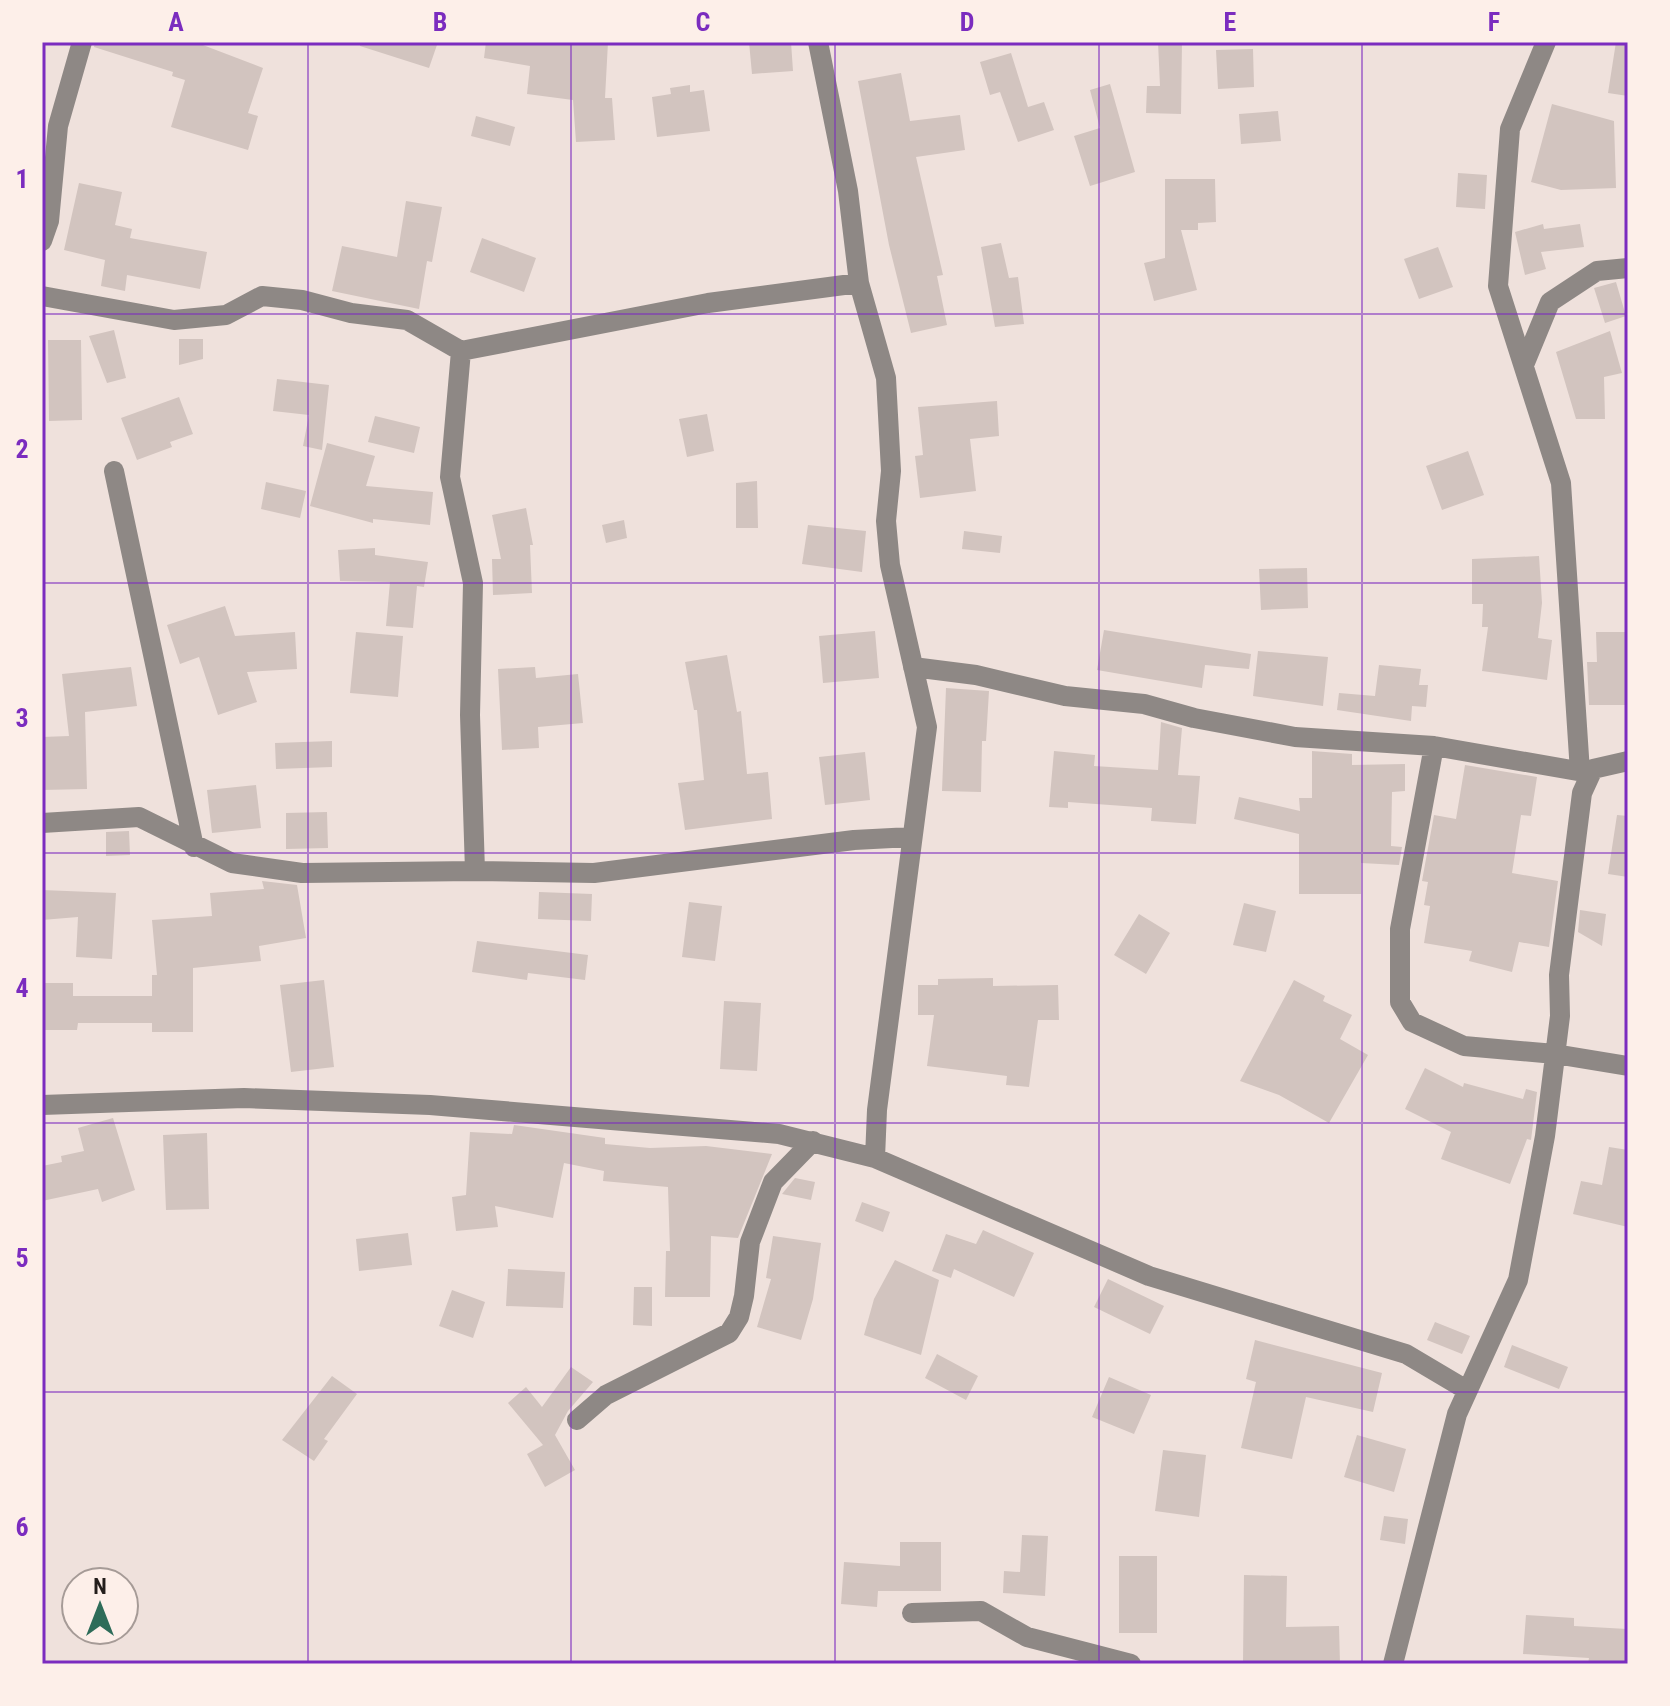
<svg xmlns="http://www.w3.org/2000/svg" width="1670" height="1706" viewBox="0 0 1670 1706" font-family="'Roboto Condensed',sans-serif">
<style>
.building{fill:#d2c4bf}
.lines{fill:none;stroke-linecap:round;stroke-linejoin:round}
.minor{stroke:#8e8885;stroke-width:20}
.grid{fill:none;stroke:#7b2cbf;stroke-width:2;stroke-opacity:0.55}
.neatline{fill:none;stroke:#7b2cbf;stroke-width:3}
.grid-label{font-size:26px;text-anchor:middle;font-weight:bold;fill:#7b2cbf}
</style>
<rect width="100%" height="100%" fill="#efe1dc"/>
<path class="building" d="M95,42H195L263,68L248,113L258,116L248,150L171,127L185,80L172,76L173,72L94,47Z
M360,42H438L429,68L360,46Z
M486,42H608L605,98H612L615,140L576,142L573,100L527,94L530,66L484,58Z
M749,42H791L793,71L752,74Z
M1158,42H1182L1181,114L1146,113L1147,86H1160Z
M1616,42H1628V96L1608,93Z
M1253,49L1254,87L1218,89L1216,50Z
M1011,53L1028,107L1044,102L1054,130L1018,142L1000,92L990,95L980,62Z
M901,73L910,121L960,115L965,150L916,157L943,275L937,276L947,325L911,333L889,245L858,81Z
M1110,84L1135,172L1090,186L1074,136L1100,128L1090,90Z
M690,85V92L704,90L710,131L657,137L652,97L671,94L670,88Z
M1552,104L1614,121L1616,188L1561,190L1531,182Z
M1278,111L1281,141L1241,144L1239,114Z
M476,116L515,127L510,146L471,136Z
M1458,173L1487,175L1485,209L1456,207Z
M1165,179H1215L1216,222L1198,223V230H1181L1197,290L1154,301L1144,263L1165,258Z
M79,183L122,192L115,225L132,229L130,238L207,252L200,289L127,275L125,291L101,286L105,260L64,250Z
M406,201L442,207L432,262L427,261L419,309L332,291L342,246L397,257Z
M1543,224L1544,229L1580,224L1584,247L1541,252L1546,269L1525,275L1515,232Z
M482,238L536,258L524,292L470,272Z
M1001,243L1009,278L1018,277L1024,324L995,327L981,247Z
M1438,247L1453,287L1419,299L1404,259Z
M1616,282L1626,316L1605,323L1594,288Z
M114,330L126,378L107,383L89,336Z
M1610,331L1622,373L1604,377L1605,419H1576L1556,352Z
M179,339H203V359L179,365Z
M48,340H81L82,420L49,421Z
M277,379L329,385L322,450L303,446L309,415L273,411Z
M179,397L193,434L170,442L172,447L137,460L121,418Z
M997,401L999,436L970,439L976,491L920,498L915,456L923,455L918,407Z
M707,414L714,451L687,457L679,419Z
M375,416L420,427L414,453L368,442Z
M327,443L375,456L366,486L433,492L430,525L373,519V523L310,506Z
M1468,451L1484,495L1442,510L1426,466Z
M757,481L758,528H736V483Z
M266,482L306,491L300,518L261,509Z
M526,508L533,545H530L532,593L493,595L492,559H501L492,515Z
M624,520L627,538L606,543L602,525Z
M808,525L866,531L862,572L802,564Z
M964,531L1002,536L1000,553L962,549Z
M375,548V555L428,562L424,587L417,586L413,628L386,626L390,582L340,581L338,550Z
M1539,556L1542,603L1538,638L1552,640L1547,680L1482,671L1488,627H1482L1483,604H1472V559Z
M1307,568L1308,608L1261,610L1259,569Z
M225,606L235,636L295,632L297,669L247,672L257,702L218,715L199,657L180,664L167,625Z
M1104,630L1251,654L1249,669L1205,665L1202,688L1097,670Z
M875,631L879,678L823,683L819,636Z
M356,632L403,636L398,697L350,693Z
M1596,632H1628V705H1589L1587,662H1597Z
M1258,651L1328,657L1323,706L1253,696Z
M727,655L737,712L741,711L747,774L768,772L772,819L685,830L678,783L704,780L697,710H694L685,662Z
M1379,665L1421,669L1419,685H1428L1426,707L1412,706L1411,721L1337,710L1339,693L1375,696Z
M131,667L137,706L85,712L87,789L42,790V737L69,736L62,674Z
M535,667L536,678L578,674L583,723L538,727L539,748L502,750L498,669Z
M946,688L989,691L986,741H982L981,792L942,791Z
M1161,722L1182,728L1178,775L1200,776L1196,824L1151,821L1152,808L1068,802V808L1049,807L1054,751L1095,755L1094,766L1158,770Z
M332,741V767L276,769L275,743Z
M1312,751L1352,754V765L1405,764V791L1392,792L1391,846L1402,847L1399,865L1361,863V894H1299V834L1234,819L1239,797L1300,811L1299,798H1312Z
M865,752L870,800L825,805L819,757Z
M1465,765L1537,777L1531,816L1521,815L1512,873L1558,881L1549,947L1519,942L1512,972L1469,961L1472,951L1424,943L1430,906L1424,905L1428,882L1422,881L1434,815L1456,819Z
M256,785L261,828L212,833L207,790Z
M327,812L328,848L286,849V813Z
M1617,815L1628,816V877L1608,874Z
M129,831L130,855L106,856V832Z
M262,881L297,885L306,938L259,946L261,961L193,968V1032H152V1023H78L77,1030H42V983H73V996H152V975H157L152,920L212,916L210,893L264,889Z
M42,890L116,893L112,959L76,957L78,917L42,920Z
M539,892L592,894L591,921L538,919Z
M689,902L722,906L715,961L682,957Z
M1244,903L1276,911L1266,952L1233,945Z
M1580,910L1606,914L1602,946L1578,932Z
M1139,914L1170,933L1146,974L1114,955Z
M477,941L588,955L585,980L528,973L527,980L472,972Z
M993,978V986L1058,985L1059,1020H1038L1029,1087L1006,1085L1007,1076L927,1066L934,1015H918V985H938V979Z
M324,980L334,1067L291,1072L280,985Z
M1294,980L1325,996L1323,1001L1352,1015L1340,1039L1368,1055L1329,1123L1279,1095L1240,1081Z
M724,1001L761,1003L757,1071L720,1069Z
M1425,1068L1463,1087L1464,1083L1523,1099L1526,1089L1537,1092L1531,1140L1527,1139L1510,1184L1441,1159L1451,1132L1405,1109Z
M113,1118L135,1190L102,1202L98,1189L42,1201V1166L62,1162L61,1156L84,1151L78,1128Z
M514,1125L605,1138V1144L650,1148L706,1146L772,1154L738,1238L711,1236L710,1297H665L666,1251H670L668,1187L603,1181L604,1171L564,1163L553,1218L495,1206L498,1227L456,1231L452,1197L466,1195L470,1132L512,1134Z
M207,1133L209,1209L166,1210L163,1135Z
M1609,1147L1628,1150V1227L1573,1214L1581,1181L1602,1185Z
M795,1178L815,1182L811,1200L782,1194Z
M862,1202L890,1212L883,1232L855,1221Z
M983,1230L1034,1253L1014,1297L954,1269L951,1278L932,1271L946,1234L976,1244Z
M408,1233L412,1265L359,1271L356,1239Z
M773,1236L821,1243L813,1299L801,1340L757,1327L771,1279L766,1278Z
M895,1260L939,1280L921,1355L864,1335L874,1299Z
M508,1269L565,1272L563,1308L506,1306Z
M1108,1279L1164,1306L1150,1334L1094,1307Z
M634,1287H652V1326L633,1325Z
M452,1290L485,1302L473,1338L439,1326Z
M1435,1322L1470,1336L1462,1354L1427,1340Z
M1255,1340L1382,1373L1373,1412L1306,1397L1292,1459L1241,1448L1256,1382L1246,1379Z
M1512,1345L1568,1367L1559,1389L1504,1367Z
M937,1354L978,1376L966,1400L925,1378Z
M571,1367L593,1382L568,1411L555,1435L575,1470L545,1487L527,1454L543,1445L508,1403L526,1387L542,1407Z
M332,1376L357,1394L324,1439L328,1441L314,1461L282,1440Z
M1109,1377L1151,1395L1134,1434L1092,1417Z
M1357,1435L1406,1449L1394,1492L1344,1477Z
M1163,1450L1206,1455L1199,1517L1155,1511Z
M1384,1516L1408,1519L1405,1544L1380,1540Z
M1022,1535L1048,1536L1045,1596L1003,1593L1004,1571L1020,1572Z
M900,1542H941V1591H878L877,1607L841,1604L844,1562L900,1566Z
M1119,1556H1157V1633H1119Z
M1244,1575L1287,1576L1286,1627L1339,1626L1340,1664L1243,1661Z
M1526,1615L1574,1618V1626L1627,1629L1626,1664H1588L1589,1658L1523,1654Z"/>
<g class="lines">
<path class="minor" d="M818,42L848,191L859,283L886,378L891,471L886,521L890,565L927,727L877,1110L875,1158
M1546,42L1510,129L1498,286L1561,483L1580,772
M42,241L49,221L58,126L82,42
M42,296L174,320L226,315L262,296L302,300L351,313L407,320L461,351
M1524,365L1550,302L1597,271L1628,268
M114,471L194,847
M913,667L976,675L1065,696L1144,704L1194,718L1295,737L1434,746L1589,773
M1434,746L1400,929V1002L1412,1022L1464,1046L1555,1054L1628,1066
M42,823L139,817L232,863L302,873L475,871L470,715L473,583L450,477L461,351L708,303L859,283
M475,871L594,873L854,840L911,837
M42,1105L244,1098L430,1105L779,1134L875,1158L1149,1276L1406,1354L1465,1389
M577,1420L606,1395L729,1333L739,1317L744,1296L750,1242L773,1182L813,1141
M912,1613L981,1611L1027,1637L1131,1664
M1393,1664L1457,1414L1518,1280L1545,1136L1560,1016L1559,975L1582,793L1593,769L1628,761"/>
</g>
<path class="grid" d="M308,42V1664M571,42V1664M835,42V1664M1099,42V1664M1362,42V1664M42,314H1628M42,583H1628M42,853H1628M42,1123H1628M42,1392H1628"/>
<rect width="1670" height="1706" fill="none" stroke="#fdefe9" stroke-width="88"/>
<g transform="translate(100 1606)"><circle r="38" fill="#fdefe9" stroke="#a69b97" stroke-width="2"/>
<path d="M0-6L14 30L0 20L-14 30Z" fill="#2e6c59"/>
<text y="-12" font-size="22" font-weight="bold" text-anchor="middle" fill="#241e1c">N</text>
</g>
<rect x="44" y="44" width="1582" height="1618" class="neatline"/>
<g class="grid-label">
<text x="176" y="31">A</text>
<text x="440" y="31">B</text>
<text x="703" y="31">C</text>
<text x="967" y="31">D</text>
<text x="1230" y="31">E</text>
<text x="1494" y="31">F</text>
<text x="22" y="188">1</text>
<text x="22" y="458">2</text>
<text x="22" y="727">3</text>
<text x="22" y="997">4</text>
<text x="22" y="1267">5</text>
<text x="22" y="1536">6</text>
</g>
</svg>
